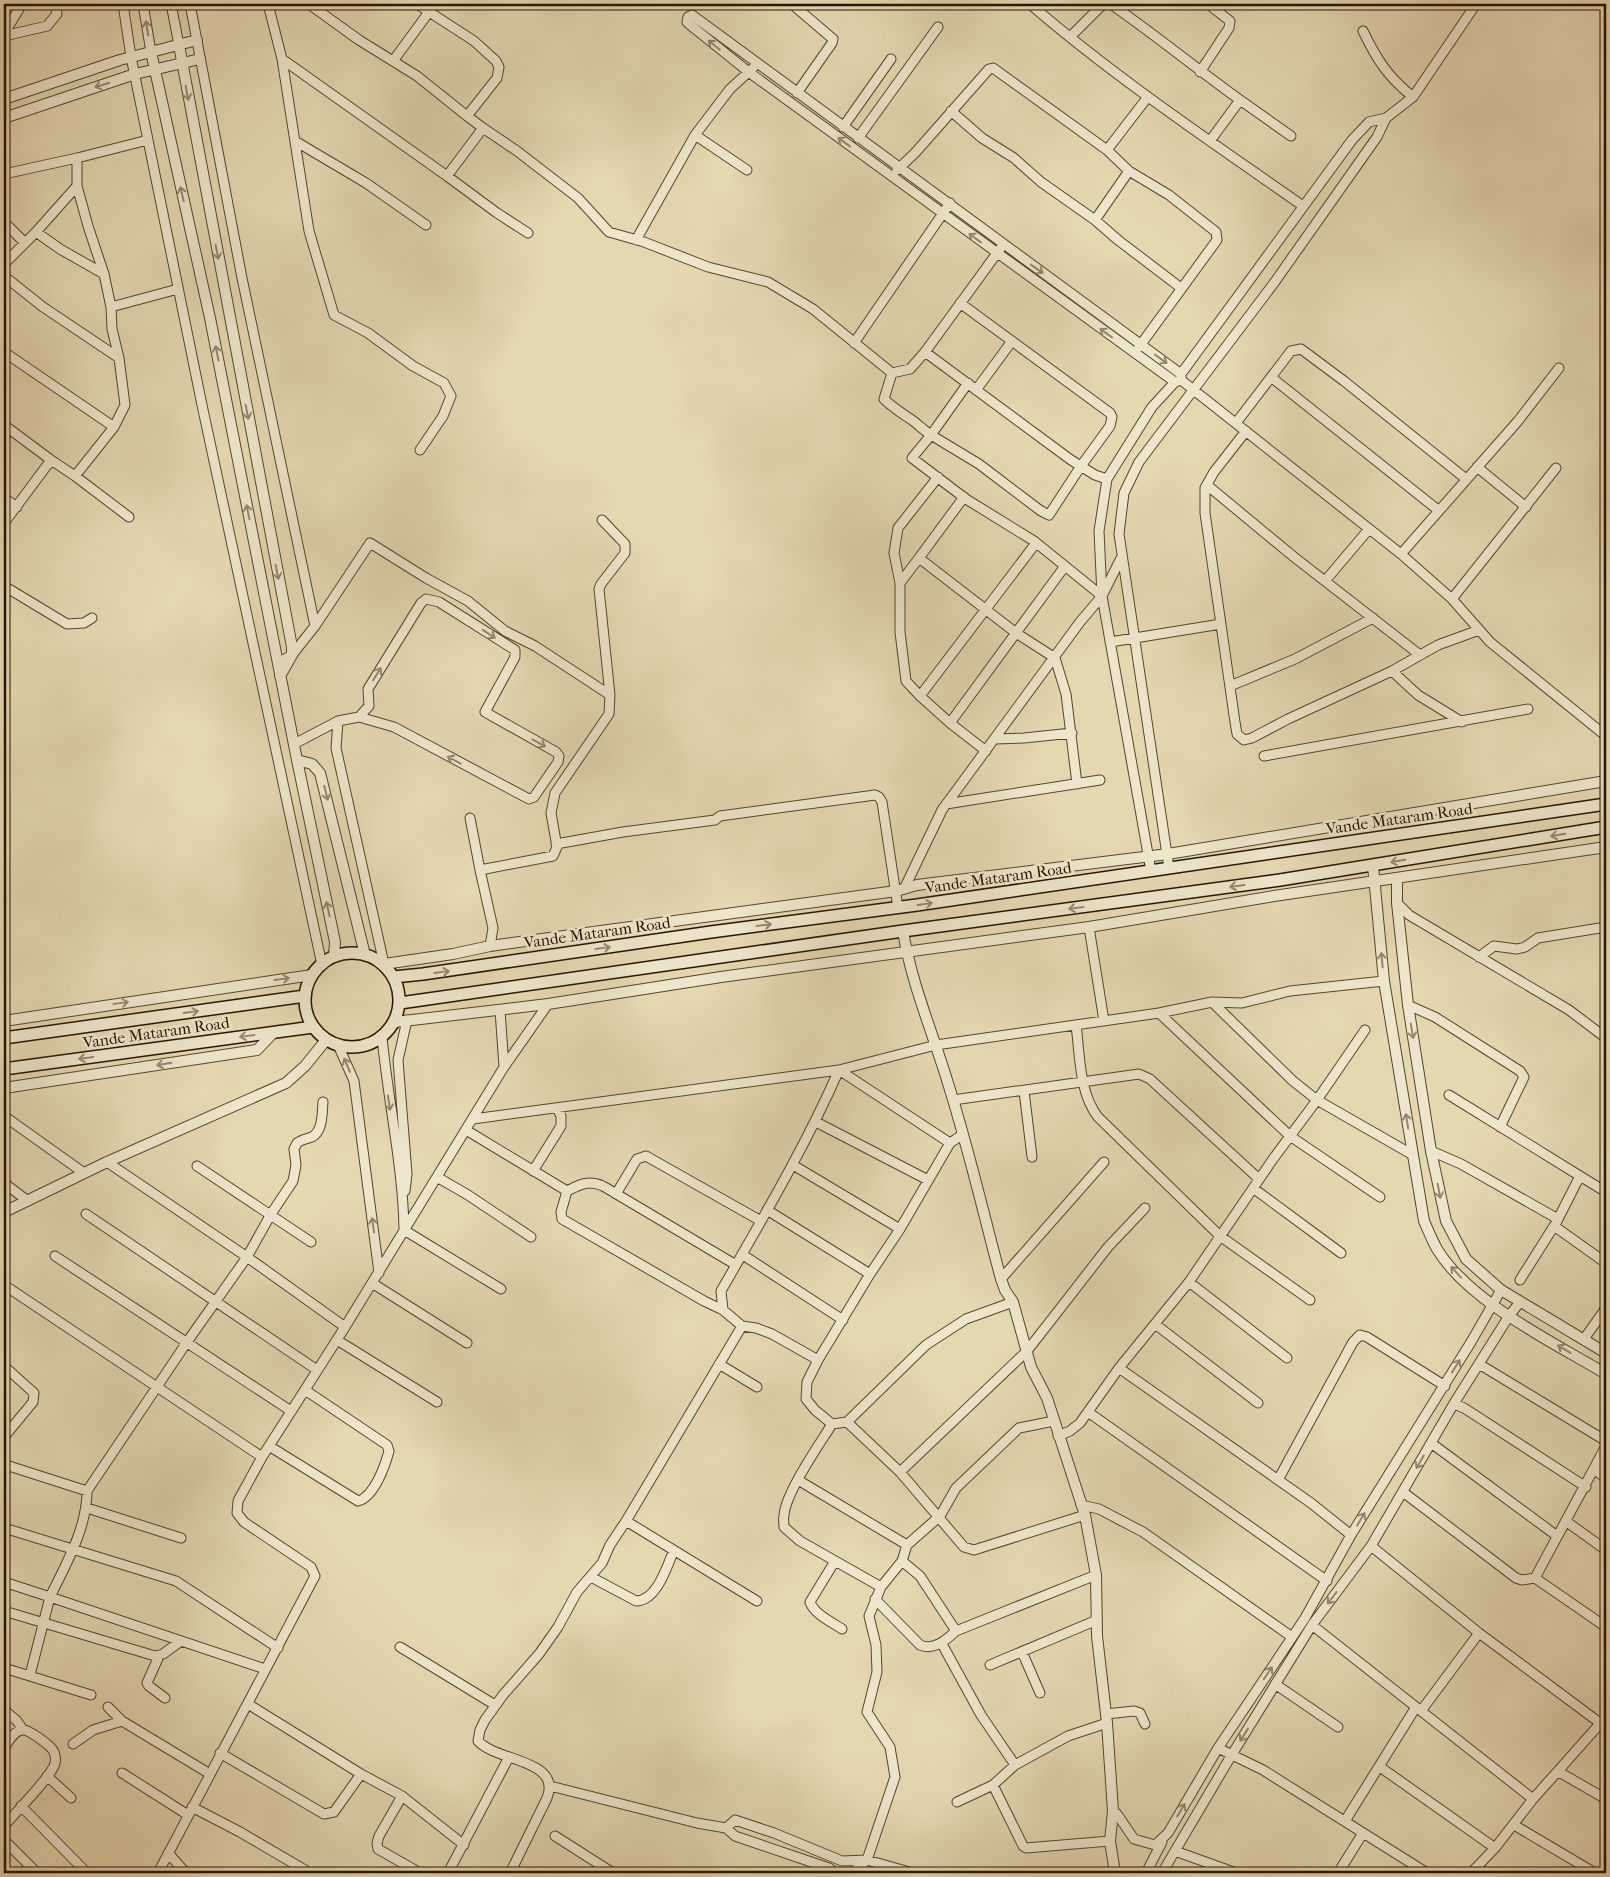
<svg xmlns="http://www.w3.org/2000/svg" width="1610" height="1877" viewBox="0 0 1610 1877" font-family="'IM FELL French Canon',serif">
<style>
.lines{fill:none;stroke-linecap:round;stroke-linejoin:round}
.minor-casing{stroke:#57442c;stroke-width:11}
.tertiary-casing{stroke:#57442c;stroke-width:12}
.secondary-casing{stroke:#281300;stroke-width:14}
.minor{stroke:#ede6cc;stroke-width:9}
.tertiary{stroke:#ede6cc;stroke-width:10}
.secondary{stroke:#ede6cc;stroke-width:11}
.oneway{stroke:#948770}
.labels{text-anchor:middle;stroke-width:5;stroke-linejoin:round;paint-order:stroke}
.street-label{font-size:16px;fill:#281300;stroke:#ede6cc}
</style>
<rect width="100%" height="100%" fill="#e4d8b1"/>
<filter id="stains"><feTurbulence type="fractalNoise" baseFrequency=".004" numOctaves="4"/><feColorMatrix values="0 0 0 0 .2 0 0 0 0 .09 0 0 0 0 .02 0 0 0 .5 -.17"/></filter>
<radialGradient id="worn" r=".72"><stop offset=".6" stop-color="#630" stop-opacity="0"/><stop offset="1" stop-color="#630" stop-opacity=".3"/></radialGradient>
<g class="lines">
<g class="minor-casing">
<path id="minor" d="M123,4L131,57L148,140
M143,4L151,52
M171,4L179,45
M190,4L242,278L315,626
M268,4L282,59L309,231L334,315L368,333L413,366L444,383L451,396L443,416L420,450
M309,4L359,40L417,76L467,116
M792,4L833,39L832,43L797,93
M1030,4C1116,78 1210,141 1303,206
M1113,4L1115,7C1158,37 1198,70 1240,100L1210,141
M1363,31C1377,60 1388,77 1413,97
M4,34L22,4
M4,36L47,26L57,14L55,4
M1070,37L1103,4
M282,59L447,176L483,128L467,116L497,78L499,67L496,61L474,41L417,4
M393,61L429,12
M1200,72L1229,28L1230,21L1208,4
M1240,100L1291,136
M951,111L982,138L1014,158L1041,182L1095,220L1118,240L1181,288
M843,127L891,59
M483,128L517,151L578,198L609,232L644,242L708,267L768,282L813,309L892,373L884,399C892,407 900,412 909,418C917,423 923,430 931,435L912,458L966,499L1034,541L1102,596
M695,135L747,170
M858,138L938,27
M295,141L366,183L426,225
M1107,150L1129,171L1169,195L1216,232L1217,240L1139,347
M897,170L915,153L989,69L993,68L1107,150L1147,98
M4,174L77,158
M447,176L497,213L528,233
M77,186V158L148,140L202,405L322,965
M1095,220L1129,171
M4,222L25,243
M36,232L60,249L104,274
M636,240L695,135L730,89L753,68
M4,264L36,232L77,186L88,226L104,274L111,307L112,329L119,358L125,405L114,427
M4,276L43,307L119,358
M960,303L1110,413L1112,417L1110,426L1081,466L1049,515L1041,511L979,464L931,435L968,383
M111,307L178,289
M854,343L950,203
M4,352L114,427L75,476
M925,352L1000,249
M892,373L910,369L925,352L1071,460L1095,475L1107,479
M1271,377L1438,510
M1181,380L1401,554L1452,599L1490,642L1606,736
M1175,382L750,73L689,24L687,22L688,17L692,15L1181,374
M976,390L1012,341
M1236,423L1291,351L1301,349L1344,381L1466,479
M4,425L51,460
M1246,431L1214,472L1205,488V513L1235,722L1237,734L1244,740L1252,738L1288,719L1392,671L1438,645L1479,630
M1477,467L1526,507
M1207,485L1294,557L1420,655
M964,497L919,558L1016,633L1055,658L1066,694L1077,784
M4,498L17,507
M4,523L51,460L75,476L129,517
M1401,554L1518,421L1559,368
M919,558L900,583V632L906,681L920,696
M1325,581L1369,529
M900,583L894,553L898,528L938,477
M4,586L67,624L84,623L92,618
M1452,599L1556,468
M1110,642L1221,624
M278,663L292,655L315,626L370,543L426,578L468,601L505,631L535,646L610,695
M1392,671L1418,695L1462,722
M1230,686L1295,659L1373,618
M338,721L336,748L384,964
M950,723L920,696L1036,543
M995,739L1024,738L1072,733
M294,744L338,721L359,717L394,727L529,799L534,797L558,762L559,756L556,752L485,712L515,657V650L439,602L426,599L421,603L368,689L369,706L359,717
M986,751L950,723L1065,566
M1264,756L1528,709
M946,804L1100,780
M470,818L480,870
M556,844L623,832L715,820L720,816L875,795L879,797L882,802L898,908
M1169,868L1119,534L1124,493L1139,462L1274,283L1377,137L1386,118L1413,97L1476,4
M1151,871L1102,596L1099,531L1107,479L1152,407L1175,382L1181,380V374L1352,140L1369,122L1386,118
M904,889L942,810L1080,622L1102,596L1121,558
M1397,903L1409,915L1569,1010L1606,1038
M1089,927L1104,1021
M490,946L493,928L480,870L553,856L557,847L551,813L555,793L609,714L610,695L599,589L601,584L625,553V544L602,520
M1479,957L1494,946L1517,949L1525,947L1538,938L1606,927
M1212,1002L1293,1081L1317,1100L1413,1155
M1408,1005L1435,1017L1520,1071L1524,1077L1500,1127
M500,1010L504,1067
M1159,1013L1290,1136L1380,1197
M1076,1025C1080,1055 1079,1093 1098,1117L1220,1236L1310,1300
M382,1037C388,1101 403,1167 404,1229
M338,1045L354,1081L379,1273
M1024,1091L1032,1157
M1449,1095L1580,1176
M953,1100L1139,1074L1150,1079L1259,1179
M4,1116L84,1173
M473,1119L839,1070L950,1143
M816,1122L928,1180
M466,1130L567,1191C581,1184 588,1180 603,1186L736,1265
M1431,1151L1461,1164L1558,1219
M107,1162L247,1257L345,1327
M793,1165L900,1229
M197,1166L311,1242
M533,1171L561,1126V1116L557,1108
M437,1177L468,1195L531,1237
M4,1183L28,1201
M1253,1188L1341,1253
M405,1191L407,1174L398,1060L407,1020
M567,1191L561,1212L562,1219L704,1301L723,1310
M616,1194L637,1159L646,1156L761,1221
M767,1210L870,1274
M86,1214L317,1370
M1555,1225L1580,1176L1606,1192
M404,1230L501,1289
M743,1255L843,1320
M55,1256L291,1411
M1001,1279L1104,1162
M1520,1280L1554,1226L1606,1263
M1189,1282L1287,1358
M372,1283L467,1343
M4,1285L262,1457
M1013,1302L966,1319L926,1345L847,1422L900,1472L964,1547L974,1550L1085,1515
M1155,1324L1258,1403
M1584,1339L1606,1308
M337,1340L437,1402
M818,1360L772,1334L756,1328L742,1326L723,1310L721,1291C763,1218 805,1147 839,1070L936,1045L1159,1013L1212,1002L1242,1003L1290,991L1384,981
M719,1364L757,1387
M1479,1364L1606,1441
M4,1366L34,1393L33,1402L4,1437
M1119,1368L1311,1503L1351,1535
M1454,1404L1464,1408L1586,1487
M1088,1412L1327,1581
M847,1422L832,1424L815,1410L806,1399L807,1382L818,1360L870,1274L900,1229L950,1143L962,1135
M832,1424C819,1445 786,1492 784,1515C783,1519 784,1523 784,1527L800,1541L881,1587
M1058,1436L1070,1431L1080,1423L1119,1368L1189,1282L1273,1159L1317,1100L1365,1030
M1431,1443L1557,1536
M269,1446L358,1501C374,1497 385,1466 389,1451L387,1445L305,1390
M4,1467L9,1466L87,1491
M1595,1470L1606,1478
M900,1472L1027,1351L1108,1247L1145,1208
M798,1480L907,1545
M1278,1480L1353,1342L1360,1335L1367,1337L1445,1386
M1403,1492L1516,1578L1522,1580L1535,1578L1606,1446
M1081,1505L1099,1509L1143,1532L1292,1637
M87,1508L181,1538
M626,1521L742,1326
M1567,1522L1606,1550
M4,1528L176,1581L278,1648
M1371,1546L1479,1633L1600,1723
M835,1561L810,1602C814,1614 832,1622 842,1629
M902,1561L920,1576L956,1631
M591,1577L636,1601C657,1601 667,1566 674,1550
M1535,1578L1606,1627
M4,1582L50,1597L30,1675
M875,1599L920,1645C934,1651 946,1640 956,1631L1096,1575
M4,1611L155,1656L163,1654L181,1641
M1312,1625L1416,1707
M942,1644L981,1715L1015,1765
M400,1647L495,1705
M1022,1652L1040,1693
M159,1656L147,1683L149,1686L165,1698
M990,1665L1097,1620
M4,1668L91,1695
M265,1669L50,1597C66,1564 87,1528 87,1491L187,1342L247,1257L271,1214L293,1181L296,1165L294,1149L297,1143C301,1140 306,1139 312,1137C323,1131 322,1113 323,1102
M1275,1684L1338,1727
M248,1704L361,1774L402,1796
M108,1707L122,1721L210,1774
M4,1710L17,1721L23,1730
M1421,1711L1479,1633
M1106,1714L1134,1711L1140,1713L1145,1724
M73,1744L93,1730L122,1721
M4,1748C9,1741 14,1730 23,1730C28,1729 48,1744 52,1749C55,1752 56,1759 55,1763C53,1775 14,1814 4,1826
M1218,1748L1263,1770L1427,1873
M220,1753L324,1814L334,1812L361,1774
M1380,1767L1495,1848
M1559,1772L1606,1799
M122,1773L188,1815
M47,1776L71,1798
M993,1785L1023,1846L1026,1848L1110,1841
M550,1786L697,1823L726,1828L735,1836L829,1868L835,1873
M957,1802L993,1785L1015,1765L1068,1736L1107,1723
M21,1806L87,1873
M192,1807L240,1832L310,1873
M1113,1811L1117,1814L1134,1839L1155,1845L1168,1833L1218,1748L1305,1618L1351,1535L1471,1342L1501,1290
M1345,1821L1416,1707L1533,1799
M1514,1825L1595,1873
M726,1828L735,1820L774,1833L842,1861L867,1860L913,1873
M555,1836L613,1873
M4,1840L37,1873
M1175,1851L1236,1873
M168,1853L186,1873
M158,1873L315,1576L311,1567L244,1522L237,1513L238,1501L262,1457L345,1327L504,1067L548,1004
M420,1873L378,1849L377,1843L379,1836L402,1796L464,1845
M448,1873L509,1757
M510,1873L547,1798C562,1759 497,1762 478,1741L480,1730L485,1720L503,1695L539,1654L558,1627L577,1592L602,1563L610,1545L626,1521L757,1601
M852,1873L867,1860L895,1777L890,1747L867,1712L877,1672L876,1645L869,1616L881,1587L902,1561L907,1545L940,1516L956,1488L1019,1428L1054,1421
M1146,1873L1162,1842
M1162,1873L1231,1756L1312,1625L1371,1546L1453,1405L1509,1316L1520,1302
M1338,1873L1363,1833
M1471,1873L1495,1848L1533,1799L1606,1717"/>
</g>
<g class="tertiary-casing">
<path id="tertiary" d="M179,45L292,647V655L280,676
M151,52L210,318L297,760L335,942L334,957
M4,99L120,60L197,40
M4,118L135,74L200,59
M297,760L312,764L320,773L365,955
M1373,866L1384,981L1424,1221C1428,1230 1432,1240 1437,1249C1469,1302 1553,1342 1606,1374
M1397,878V903L1408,1005L1431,1151L1446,1221L1466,1259L1501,1290L1606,1353
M903,931C911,982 932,1031 947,1080C968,1146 983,1212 1001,1279L1005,1290L1013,1302L1031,1367L1047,1398L1085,1515L1096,1575L1097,1636L1107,1723L1113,1811L1110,1841L1115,1873
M384,964L453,954L490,946L896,891L917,885L1168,854L1606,781
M4,1021L312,975
M395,1022L548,1004L721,977L1089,927L1274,896L1606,847
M4,1088L257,1050L274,1032
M4,1212L107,1162L286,1083L305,1066L326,1040"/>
</g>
<g class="secondary-casing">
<path id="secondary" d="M305 1000a47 47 0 1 1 94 0a47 47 0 1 1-94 0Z
M394,977L423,974L711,932L917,905L1606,804
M400,1003L903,931L1280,880L1606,827
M4,1038L305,996
M4,1069L313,1027"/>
</g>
<use href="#minor" class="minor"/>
<use href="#tertiary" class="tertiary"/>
<use href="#secondary" class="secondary"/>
</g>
<defs><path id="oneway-shaft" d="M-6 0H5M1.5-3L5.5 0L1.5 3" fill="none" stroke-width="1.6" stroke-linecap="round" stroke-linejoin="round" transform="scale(1.25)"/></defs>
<g class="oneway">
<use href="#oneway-shaft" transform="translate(147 28) rotate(-99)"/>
<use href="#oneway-shaft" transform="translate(714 45) rotate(-141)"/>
<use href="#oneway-shaft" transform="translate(102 85) rotate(162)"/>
<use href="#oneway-shaft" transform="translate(187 93) rotate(79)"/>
<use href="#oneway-shaft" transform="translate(844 142) rotate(-144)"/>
<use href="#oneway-shaft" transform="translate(182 194) rotate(-103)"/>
<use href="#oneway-shaft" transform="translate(975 238) rotate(-144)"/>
<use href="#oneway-shaft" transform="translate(217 252) rotate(79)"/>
<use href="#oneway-shaft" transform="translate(1037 269) rotate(36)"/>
<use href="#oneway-shaft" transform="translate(1106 333) rotate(-144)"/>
<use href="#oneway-shaft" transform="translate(217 353) rotate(-101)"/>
<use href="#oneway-shaft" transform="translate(1161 359) rotate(36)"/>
<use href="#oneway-shaft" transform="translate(247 412) rotate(79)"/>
<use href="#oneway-shaft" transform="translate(248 512) rotate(-101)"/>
<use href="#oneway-shaft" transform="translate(277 572) rotate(79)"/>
<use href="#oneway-shaft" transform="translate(489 634) rotate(33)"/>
<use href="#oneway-shaft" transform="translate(377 674) rotate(-58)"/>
<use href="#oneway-shaft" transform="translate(539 743) rotate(29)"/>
<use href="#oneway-shaft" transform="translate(454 760) rotate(-152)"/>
<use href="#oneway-shaft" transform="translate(326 793) rotate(76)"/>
<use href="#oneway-shaft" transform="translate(1558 835) rotate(171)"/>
<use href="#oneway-shaft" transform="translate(1398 861) rotate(170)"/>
<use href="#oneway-shaft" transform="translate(1237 886) rotate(172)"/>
<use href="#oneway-shaft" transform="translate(925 904) rotate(-8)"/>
<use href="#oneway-shaft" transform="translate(1076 908) rotate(172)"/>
<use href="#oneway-shaft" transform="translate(328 909) rotate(-102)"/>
<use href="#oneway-shaft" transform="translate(764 925) rotate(-7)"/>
<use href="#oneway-shaft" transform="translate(603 948) rotate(-8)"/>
<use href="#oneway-shaft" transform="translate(1382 960) rotate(-95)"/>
<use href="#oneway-shaft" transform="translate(442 972) rotate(-8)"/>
<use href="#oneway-shaft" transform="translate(282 979) rotate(-8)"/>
<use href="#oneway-shaft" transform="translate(121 1003) rotate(-8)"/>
<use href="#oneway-shaft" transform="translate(191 1012) rotate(-8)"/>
<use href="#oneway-shaft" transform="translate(1412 1031) rotate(80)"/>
<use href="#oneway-shaft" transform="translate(247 1036) rotate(172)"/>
<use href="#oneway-shaft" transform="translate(86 1058) rotate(172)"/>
<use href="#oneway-shaft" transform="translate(164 1064) rotate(171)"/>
<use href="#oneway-shaft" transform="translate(347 1065) rotate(-113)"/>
<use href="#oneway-shaft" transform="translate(389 1103) rotate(82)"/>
<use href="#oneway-shaft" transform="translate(1407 1121) rotate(-99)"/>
<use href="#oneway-shaft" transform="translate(1439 1191) rotate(79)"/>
<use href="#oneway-shaft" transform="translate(373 1225) rotate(-98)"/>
<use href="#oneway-shaft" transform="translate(1456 1272) rotate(-132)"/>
<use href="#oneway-shaft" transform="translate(1564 1349) rotate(-149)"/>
<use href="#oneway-shaft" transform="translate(1456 1366) rotate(-58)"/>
<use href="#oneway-shaft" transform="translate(1420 1462) rotate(120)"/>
<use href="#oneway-shaft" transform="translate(1361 1519) rotate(-59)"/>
<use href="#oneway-shaft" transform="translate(1332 1598) rotate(127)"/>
<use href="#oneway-shaft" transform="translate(1268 1673) rotate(-56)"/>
<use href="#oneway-shaft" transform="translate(1244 1735) rotate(122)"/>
<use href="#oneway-shaft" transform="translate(1181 1810) rotate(-59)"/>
</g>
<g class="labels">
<g class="street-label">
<text transform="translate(1399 818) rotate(-8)" y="6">Vande Mataram Road</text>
<text transform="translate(998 877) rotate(-8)" y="6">Vande Mataram Road</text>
<text transform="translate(597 932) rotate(-8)" y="6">Vande Mataram Road</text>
<text transform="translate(156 1032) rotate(-8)" y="6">Vande Mataram Road</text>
</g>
</g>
<rect width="1610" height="1877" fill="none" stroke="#e4d8b1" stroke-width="20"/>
<rect x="5" y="5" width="1600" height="1867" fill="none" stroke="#281300" stroke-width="2.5"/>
<rect x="10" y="10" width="1590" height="1857" fill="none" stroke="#281300"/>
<rect width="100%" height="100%" filter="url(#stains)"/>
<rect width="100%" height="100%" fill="url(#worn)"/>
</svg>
